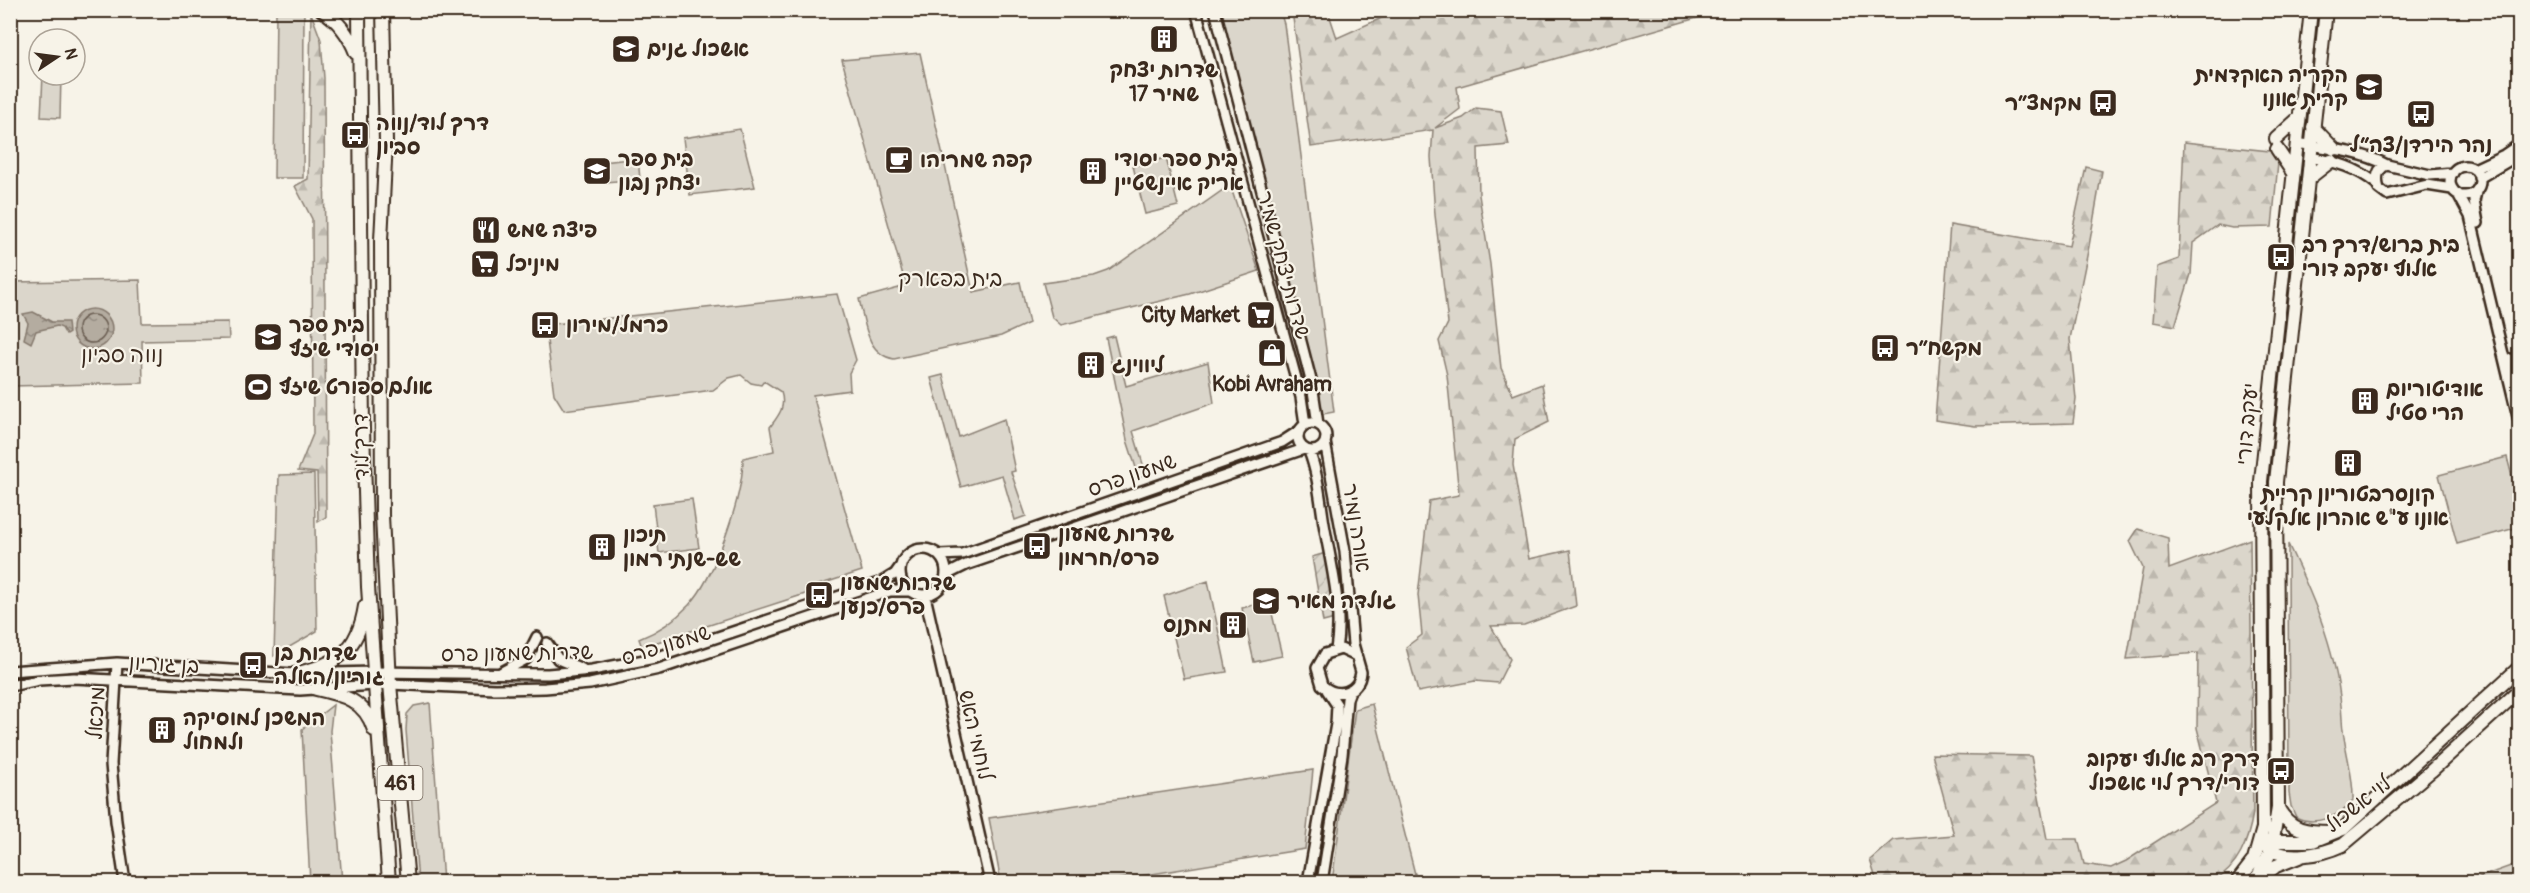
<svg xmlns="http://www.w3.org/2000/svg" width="2530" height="893" viewBox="0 0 2530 893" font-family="Pangolin,'Playpen Sans Hebrew',sans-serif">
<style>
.green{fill:#dbd6cb;stroke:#8b8074;stroke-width:1.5}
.forest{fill:url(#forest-firs);stroke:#8b8074;stroke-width:1.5}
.garden{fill:url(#garden-furrows);stroke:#8b8074;stroke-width:1.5}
.water{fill:url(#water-ripples);stroke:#84786c;stroke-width:1.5}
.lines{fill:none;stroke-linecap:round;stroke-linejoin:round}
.shore{stroke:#6b5e52;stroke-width:1.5}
.minor-casing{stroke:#3b2a1e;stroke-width:14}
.major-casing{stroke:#3b2a1e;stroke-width:16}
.minor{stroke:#f7f3e8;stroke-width:9}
.major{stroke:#f7f3e8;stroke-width:12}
.labels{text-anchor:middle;stroke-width:4.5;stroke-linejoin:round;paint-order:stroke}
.shield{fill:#f7f3e8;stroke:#73665b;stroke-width:1.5}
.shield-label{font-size:20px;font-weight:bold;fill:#3b2a1e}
.poi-label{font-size:21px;font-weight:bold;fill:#3b2a1e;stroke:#f7f3e8;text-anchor:start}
.street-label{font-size:21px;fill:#3b2a1e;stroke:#f7f3e8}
.neighbourhood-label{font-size:22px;fill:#3b2a1e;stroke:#f7f3e8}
</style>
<defs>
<pattern id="forest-firs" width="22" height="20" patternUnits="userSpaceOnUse" patternTransform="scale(1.5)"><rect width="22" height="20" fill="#dbd6cb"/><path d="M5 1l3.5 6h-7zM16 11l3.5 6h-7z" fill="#bdb8ae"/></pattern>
<pattern id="garden-furrows" width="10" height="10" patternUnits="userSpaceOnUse" patternTransform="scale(1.5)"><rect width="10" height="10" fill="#dbd6cb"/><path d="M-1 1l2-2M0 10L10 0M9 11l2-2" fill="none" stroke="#bdb8ae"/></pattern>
<pattern id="water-ripples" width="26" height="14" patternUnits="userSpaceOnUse" patternTransform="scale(1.5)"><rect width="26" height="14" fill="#b4aca0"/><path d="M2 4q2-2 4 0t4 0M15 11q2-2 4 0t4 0" fill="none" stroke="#948c82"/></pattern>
</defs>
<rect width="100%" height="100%" fill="#f7f3e8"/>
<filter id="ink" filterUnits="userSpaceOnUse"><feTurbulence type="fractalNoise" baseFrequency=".0167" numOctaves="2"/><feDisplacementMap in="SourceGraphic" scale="12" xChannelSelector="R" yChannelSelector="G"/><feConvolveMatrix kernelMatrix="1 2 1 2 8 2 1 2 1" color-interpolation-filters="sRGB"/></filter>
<g filter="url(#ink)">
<path class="green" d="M276,11H304L303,178H274Z
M1219,11H1280L1284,24L1334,412L1308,417Z
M920,53L973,292L1020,282L1029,323L1001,336L894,359C866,354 865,322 859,299L906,286L842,60Z
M43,75H61L60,118L41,117Z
M740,129L755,187L690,195L683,138Z
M638,158L640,179L605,182L603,162Z
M1166,158L1178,206L1145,214L1133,166Z
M1230,185L1259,271L1190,294L1061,325L1052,317L1043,283L1094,276L1108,271Z
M140,280L142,323L228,322L229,339L142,341L143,383L11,386V282Z
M837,294L856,360L849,373L850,390L813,395L862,571L812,587L805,594L642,647L639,639C657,632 676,619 689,605C715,578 743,496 743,458L774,451L770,427C779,415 786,407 781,392L764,381L761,385L751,383L741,375L729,378L713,390L564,410L554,394L545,325Z
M1114,336L1126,386L1208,362L1214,403L1133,431L1146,474L1139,477L1127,440L1106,338Z
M943,375L959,437L1004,419L1015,471L1011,472L1026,516L1015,520L1002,475L961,487L931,378Z
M2507,457L2519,504V527L2457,544L2439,475Z
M314,474L317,631L274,656L279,475Z
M692,499L699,548L659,553L653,504Z
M2288,544C2315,600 2339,656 2342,719C2343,747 2354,772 2353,801C2341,816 2314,827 2296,817L2291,806L2289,793Z
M1208,581L1227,672L1184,679L1164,596Z
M1269,601L1282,656L1254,662L1242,608Z
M430,703L443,882H418L406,730L407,714L414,706Z
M1372,704L1417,882H1332L1355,709Z
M333,705L330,731L342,882H310L302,729Z
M1313,770L1305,849L1103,882H1001L989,818Z
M2519,863V882H2466Z"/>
<path class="forest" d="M1292,11H1328L1337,38L1397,11H1721L1457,87L1460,109L1435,128L1463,118L1476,108L1501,111L1509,145L1478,148L1479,195L1490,264L1501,368L1513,395L1542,384L1549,422L1515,439L1513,465L1529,559L1570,550L1576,606L1524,625L1491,626L1510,659L1498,683L1475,681L1418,692L1406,647L1422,635L1418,595L1429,501L1459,495L1447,375L1439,341L1448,323L1435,215L1431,157L1433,130L1311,147Z
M311,13L321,40L324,78L326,517L318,522L317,473L298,471L313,434L312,219L295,186L308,179Z
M2184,142L2279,152L2272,227L2232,228L2218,225L2193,243L2191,274L2175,326L2153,322L2157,267L2179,259Z
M2086,167L2102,171L2089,246L2070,339L2076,399L2073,423L1975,426L1935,420L1950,225L2069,246Z
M2138,529L2168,538L2169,569L2250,539L2253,813C2248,842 2239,867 2213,882H1877L1870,860L1893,840L1954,835L1932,754L2031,756L2047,839H2078L2084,864L2111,868L2126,861L2216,803L2197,728L2198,653L2127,659L2143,568L2130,541Z"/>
<path class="garden" d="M1329,552L1339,618L1323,622L1312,557Z"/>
<path class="water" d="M72 329a20 20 0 1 1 40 0a20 20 0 1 1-40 0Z
M33,312L52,322H68L69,333L66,335L62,328L57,326L36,331L31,343L24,339L28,323L23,314Z"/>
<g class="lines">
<path class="shore" d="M78 329a14 14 0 1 1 28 0a14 14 0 1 1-28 0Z"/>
<g class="minor-casing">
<path id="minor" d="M1196,10L1301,397L1305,424
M1215,10L1312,384L1318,424
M2296,143C2327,148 2360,151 2387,165
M2310,157C2336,162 2356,167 2377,184
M2450 181a15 15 0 1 1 30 0a15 15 0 1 1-30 0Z
M2474,169L2504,155L2520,144
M2479,178L2520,154
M2452,189L2427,185L2387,195L2379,189C2376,179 2376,169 2387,165L2430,175L2453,173
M2476,192L2474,201L2478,223
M2458,194L2470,216L2520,425
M2511,359L2520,394
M1298 437a14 14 0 1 1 28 0a14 14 0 1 1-28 0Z
M1325,442L1345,551L1353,644L1361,672C1359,693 1337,699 1322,685L1317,668L1325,654L1341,649L1356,656
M1309,451C1318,474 1320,499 1324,524C1331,566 1343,607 1336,650
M900 572a23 23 0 1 1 46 0a23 23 0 1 1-46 0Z
M939,555L962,554L1282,442L1299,431
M946,575L966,565L1304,449
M925,596L990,882
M547,643L558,659L582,669
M117,663L111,764L116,821L125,882
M10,671L117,663L294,674L374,672L548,674L592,670L655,658L882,582L895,574L900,567
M502,672L526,659L537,637
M10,686L39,680L74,678L300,690L390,684L495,689L545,688L590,684L659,669L890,591H909
M1308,882L1336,724L1337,705L1327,690
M1322,882L1342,755L1347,699L1350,691"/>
</g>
<g class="major-casing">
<path id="major" d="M322,10C339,21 349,35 356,53
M359,10L363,428L368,587L389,882
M383,10L386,142L381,240L382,515L390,684L408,882
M2313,127L2334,149
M2276,139L2299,118
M2277,149L2293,173
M2308,179L2331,161
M294,674C336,665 358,652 365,606
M316,689C343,695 365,700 374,730
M2278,808C2290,831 2307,832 2331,832
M2267,841H2313L2343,829L2520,667
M2265,846C2284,862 2322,855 2343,845L2431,771L2520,690
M2262,877L2276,866L2299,857
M2237,882L2254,860L2263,828L2261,481L2311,10
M2255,882L2271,851L2278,808L2276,482L2326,10"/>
</g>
<use href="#minor" class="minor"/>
<use href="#major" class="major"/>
</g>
</g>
<defs>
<g id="building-square" transform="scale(1.5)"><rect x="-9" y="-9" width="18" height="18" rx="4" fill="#3b2a1e" stroke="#f7f3e8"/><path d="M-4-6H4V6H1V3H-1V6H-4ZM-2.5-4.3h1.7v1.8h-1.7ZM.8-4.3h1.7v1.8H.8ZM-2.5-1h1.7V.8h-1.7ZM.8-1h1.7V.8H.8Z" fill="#fff"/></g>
<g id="school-square" transform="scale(1.5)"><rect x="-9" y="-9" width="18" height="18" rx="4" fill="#3b2a1e" stroke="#f7f3e8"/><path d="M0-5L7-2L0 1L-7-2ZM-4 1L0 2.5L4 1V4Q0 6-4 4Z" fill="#fff"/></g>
<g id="university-square" transform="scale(1.5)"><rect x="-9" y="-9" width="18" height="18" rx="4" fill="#3b2a1e" stroke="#f7f3e8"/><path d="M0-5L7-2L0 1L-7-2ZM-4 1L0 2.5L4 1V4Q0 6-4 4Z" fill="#fff"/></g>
<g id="bus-square" transform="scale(1.5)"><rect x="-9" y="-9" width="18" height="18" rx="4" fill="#3b2a1e" stroke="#f7f3e8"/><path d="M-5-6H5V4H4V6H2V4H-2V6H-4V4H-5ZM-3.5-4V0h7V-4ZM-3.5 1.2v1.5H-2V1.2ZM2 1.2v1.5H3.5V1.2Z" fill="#fff"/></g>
<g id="cafe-square" transform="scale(1.5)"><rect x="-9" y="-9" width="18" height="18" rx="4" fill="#3b2a1e" stroke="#f7f3e8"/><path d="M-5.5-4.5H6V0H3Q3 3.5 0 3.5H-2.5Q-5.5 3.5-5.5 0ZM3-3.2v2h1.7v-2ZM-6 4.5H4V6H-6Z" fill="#fff"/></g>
<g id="restaurant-square" transform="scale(1.5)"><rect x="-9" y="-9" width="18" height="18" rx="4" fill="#3b2a1e" stroke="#f7f3e8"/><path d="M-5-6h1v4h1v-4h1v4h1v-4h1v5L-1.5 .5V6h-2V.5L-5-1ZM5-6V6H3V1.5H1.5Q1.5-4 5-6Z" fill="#fff"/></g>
<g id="supermarket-square" transform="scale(1.5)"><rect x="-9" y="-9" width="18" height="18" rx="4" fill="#3b2a1e" stroke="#f7f3e8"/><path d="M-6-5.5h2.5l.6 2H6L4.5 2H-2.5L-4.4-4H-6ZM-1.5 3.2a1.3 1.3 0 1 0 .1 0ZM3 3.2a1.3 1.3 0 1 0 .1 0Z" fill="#fff"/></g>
<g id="shop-square" transform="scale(1.5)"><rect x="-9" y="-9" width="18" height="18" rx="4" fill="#3b2a1e" stroke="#f7f3e8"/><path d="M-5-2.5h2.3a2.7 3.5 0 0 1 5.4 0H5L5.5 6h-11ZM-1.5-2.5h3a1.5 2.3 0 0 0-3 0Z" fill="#fff"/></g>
<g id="stadium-square" transform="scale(1.5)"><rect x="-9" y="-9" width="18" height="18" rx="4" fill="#3b2a1e" stroke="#f7f3e8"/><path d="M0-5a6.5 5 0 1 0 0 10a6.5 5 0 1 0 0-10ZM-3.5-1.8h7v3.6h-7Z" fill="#fff"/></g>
</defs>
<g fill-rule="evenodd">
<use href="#building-square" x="1164" y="39"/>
<use href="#school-square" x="626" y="49"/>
<use href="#university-square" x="2369" y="87"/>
<use href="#bus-square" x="2103" y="103"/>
<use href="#bus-square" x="2421" y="114"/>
<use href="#bus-square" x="355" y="135"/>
<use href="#cafe-square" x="899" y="160"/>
<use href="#school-square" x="597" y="171"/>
<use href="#building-square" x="1093" y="171"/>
<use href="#restaurant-square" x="486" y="230"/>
<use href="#bus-square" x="2281" y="257"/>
<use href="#supermarket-square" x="485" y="264"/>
<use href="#supermarket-square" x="1261" y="315"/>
<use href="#bus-square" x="545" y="325"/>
<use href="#school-square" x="268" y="337"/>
<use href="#bus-square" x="1885" y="348"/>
<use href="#shop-square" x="1272" y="353"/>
<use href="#building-square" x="1091" y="365"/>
<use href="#stadium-square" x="258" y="387"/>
<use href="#building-square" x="2365" y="401"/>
<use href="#building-square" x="2348" y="463"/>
<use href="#bus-square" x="1037" y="546"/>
<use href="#building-square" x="602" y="547"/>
<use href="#bus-square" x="819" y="595"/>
<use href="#school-square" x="1266" y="601"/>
<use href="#building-square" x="1233" y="625"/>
<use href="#bus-square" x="253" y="665"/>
<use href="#building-square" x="162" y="730"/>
<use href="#bus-square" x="2281" y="771"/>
</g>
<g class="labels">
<rect class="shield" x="377.5" y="766" width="45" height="34" rx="4.5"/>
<g class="shield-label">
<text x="400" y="790">461</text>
</g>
<g class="poi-label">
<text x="647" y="56">אשכול גנים</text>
<text x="1164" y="77" text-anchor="middle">שדרות יצחק<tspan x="1164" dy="24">שמיר 17</tspan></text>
<text x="2348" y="82" text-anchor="end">הקריה האקדמית<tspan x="2348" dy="24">קרית אונו</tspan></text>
<text x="2082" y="110" text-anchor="end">מקמצ״ר</text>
<text x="376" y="130">דרך לוד/נווה<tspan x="376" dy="24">סביון</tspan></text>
<text x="2421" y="152" text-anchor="middle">נהר הירדן/צה״ל</text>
<text x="618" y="166">בית ספר<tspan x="618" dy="24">יצחק נבון</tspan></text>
<text x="1114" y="166">בית ספר יסודי<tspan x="1114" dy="24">אריק איינשטיין</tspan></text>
<text x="920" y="167">קפה שמריהו</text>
<text x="507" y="237">פיצה שמש</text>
<text x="2302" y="252">בית ברוש/דרך רב<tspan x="2302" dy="24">אלוף יעקב דורי</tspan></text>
<text x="506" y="271">מיניכל</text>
<text x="1240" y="322" text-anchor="end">City Market</text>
<text x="289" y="332">בית ספר<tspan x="289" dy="24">יסודי שיזף</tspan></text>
<text x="566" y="332">כרמל/מירון</text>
<text x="1906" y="355">מקשח״ר</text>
<text x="1112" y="372">ליווינג</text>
<text x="1272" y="391" text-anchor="middle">Kobi Avraham</text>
<text x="279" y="394">אולם ספורט שיזף</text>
<text x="2386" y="396">אודיטוריום<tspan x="2386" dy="24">הרי סטיל</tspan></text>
<text x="2348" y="501" text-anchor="middle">קונסרבטוריון קריית<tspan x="2348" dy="24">אונו ע"ש אהרון אלקלעי</tspan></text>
<text x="1058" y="541">שדרות שמעון<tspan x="1058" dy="24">פרס/חרמון</tspan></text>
<text x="623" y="542">תיכון<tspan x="623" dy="24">שש-שנתי רמון</tspan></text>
<text x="840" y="590">שדרות שמעון<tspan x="840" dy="24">פרס/כנען</tspan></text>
<text x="1287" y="608">גולדה מאיר</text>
<text x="1212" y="632" text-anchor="end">מתנס</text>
<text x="274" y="660">שדרות בן<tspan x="274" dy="24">גוריון/האלה</tspan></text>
<text x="183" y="725">המשכן למוסיקה<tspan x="183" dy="24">ולמחול</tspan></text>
<text x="2260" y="766" text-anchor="end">דרך רב אלוף יעקוב<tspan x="2260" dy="24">דורי/דרך לוי אשכול</tspan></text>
</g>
<g class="street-label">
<text transform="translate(1284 265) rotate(75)" y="7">שדרות יצחק שמיר</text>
<text transform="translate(2247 424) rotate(-85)" y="7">יעקב דורי</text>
<text transform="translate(361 447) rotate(-91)" y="7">דרך לוד</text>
<text transform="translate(1132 475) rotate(-19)" y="7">שמעון פרס</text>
<text transform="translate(1357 528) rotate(81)" y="7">אורה נמיר</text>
<text transform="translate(666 645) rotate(-17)" y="7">שמעון פרס</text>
<text transform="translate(517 653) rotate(-1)" y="7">שדרות שמעון פרס</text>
<text transform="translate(164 664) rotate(3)" y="7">בן גוריון</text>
<text transform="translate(96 713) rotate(-87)" y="7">מיכאל</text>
<text transform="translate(976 735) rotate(77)" y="7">לוחמי האש</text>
<text transform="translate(2358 804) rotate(-38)" y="7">לוי אשכול</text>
</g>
<g class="neighbourhood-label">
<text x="950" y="286">בית בפארק</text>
<text x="122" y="362">נווה סביון</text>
</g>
</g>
<rect width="2530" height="893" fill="none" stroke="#f7f3e8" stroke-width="36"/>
<rect x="18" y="18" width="2494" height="857" fill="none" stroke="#3b2a1e" stroke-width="2" filter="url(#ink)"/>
<g transform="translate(57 57) rotate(77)"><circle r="28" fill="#f7f3e8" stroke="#aca397" stroke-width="1.5"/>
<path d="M0-4.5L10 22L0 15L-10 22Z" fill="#3b2a1e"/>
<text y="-9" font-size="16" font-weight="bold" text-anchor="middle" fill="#3b2a1e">N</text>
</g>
</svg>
